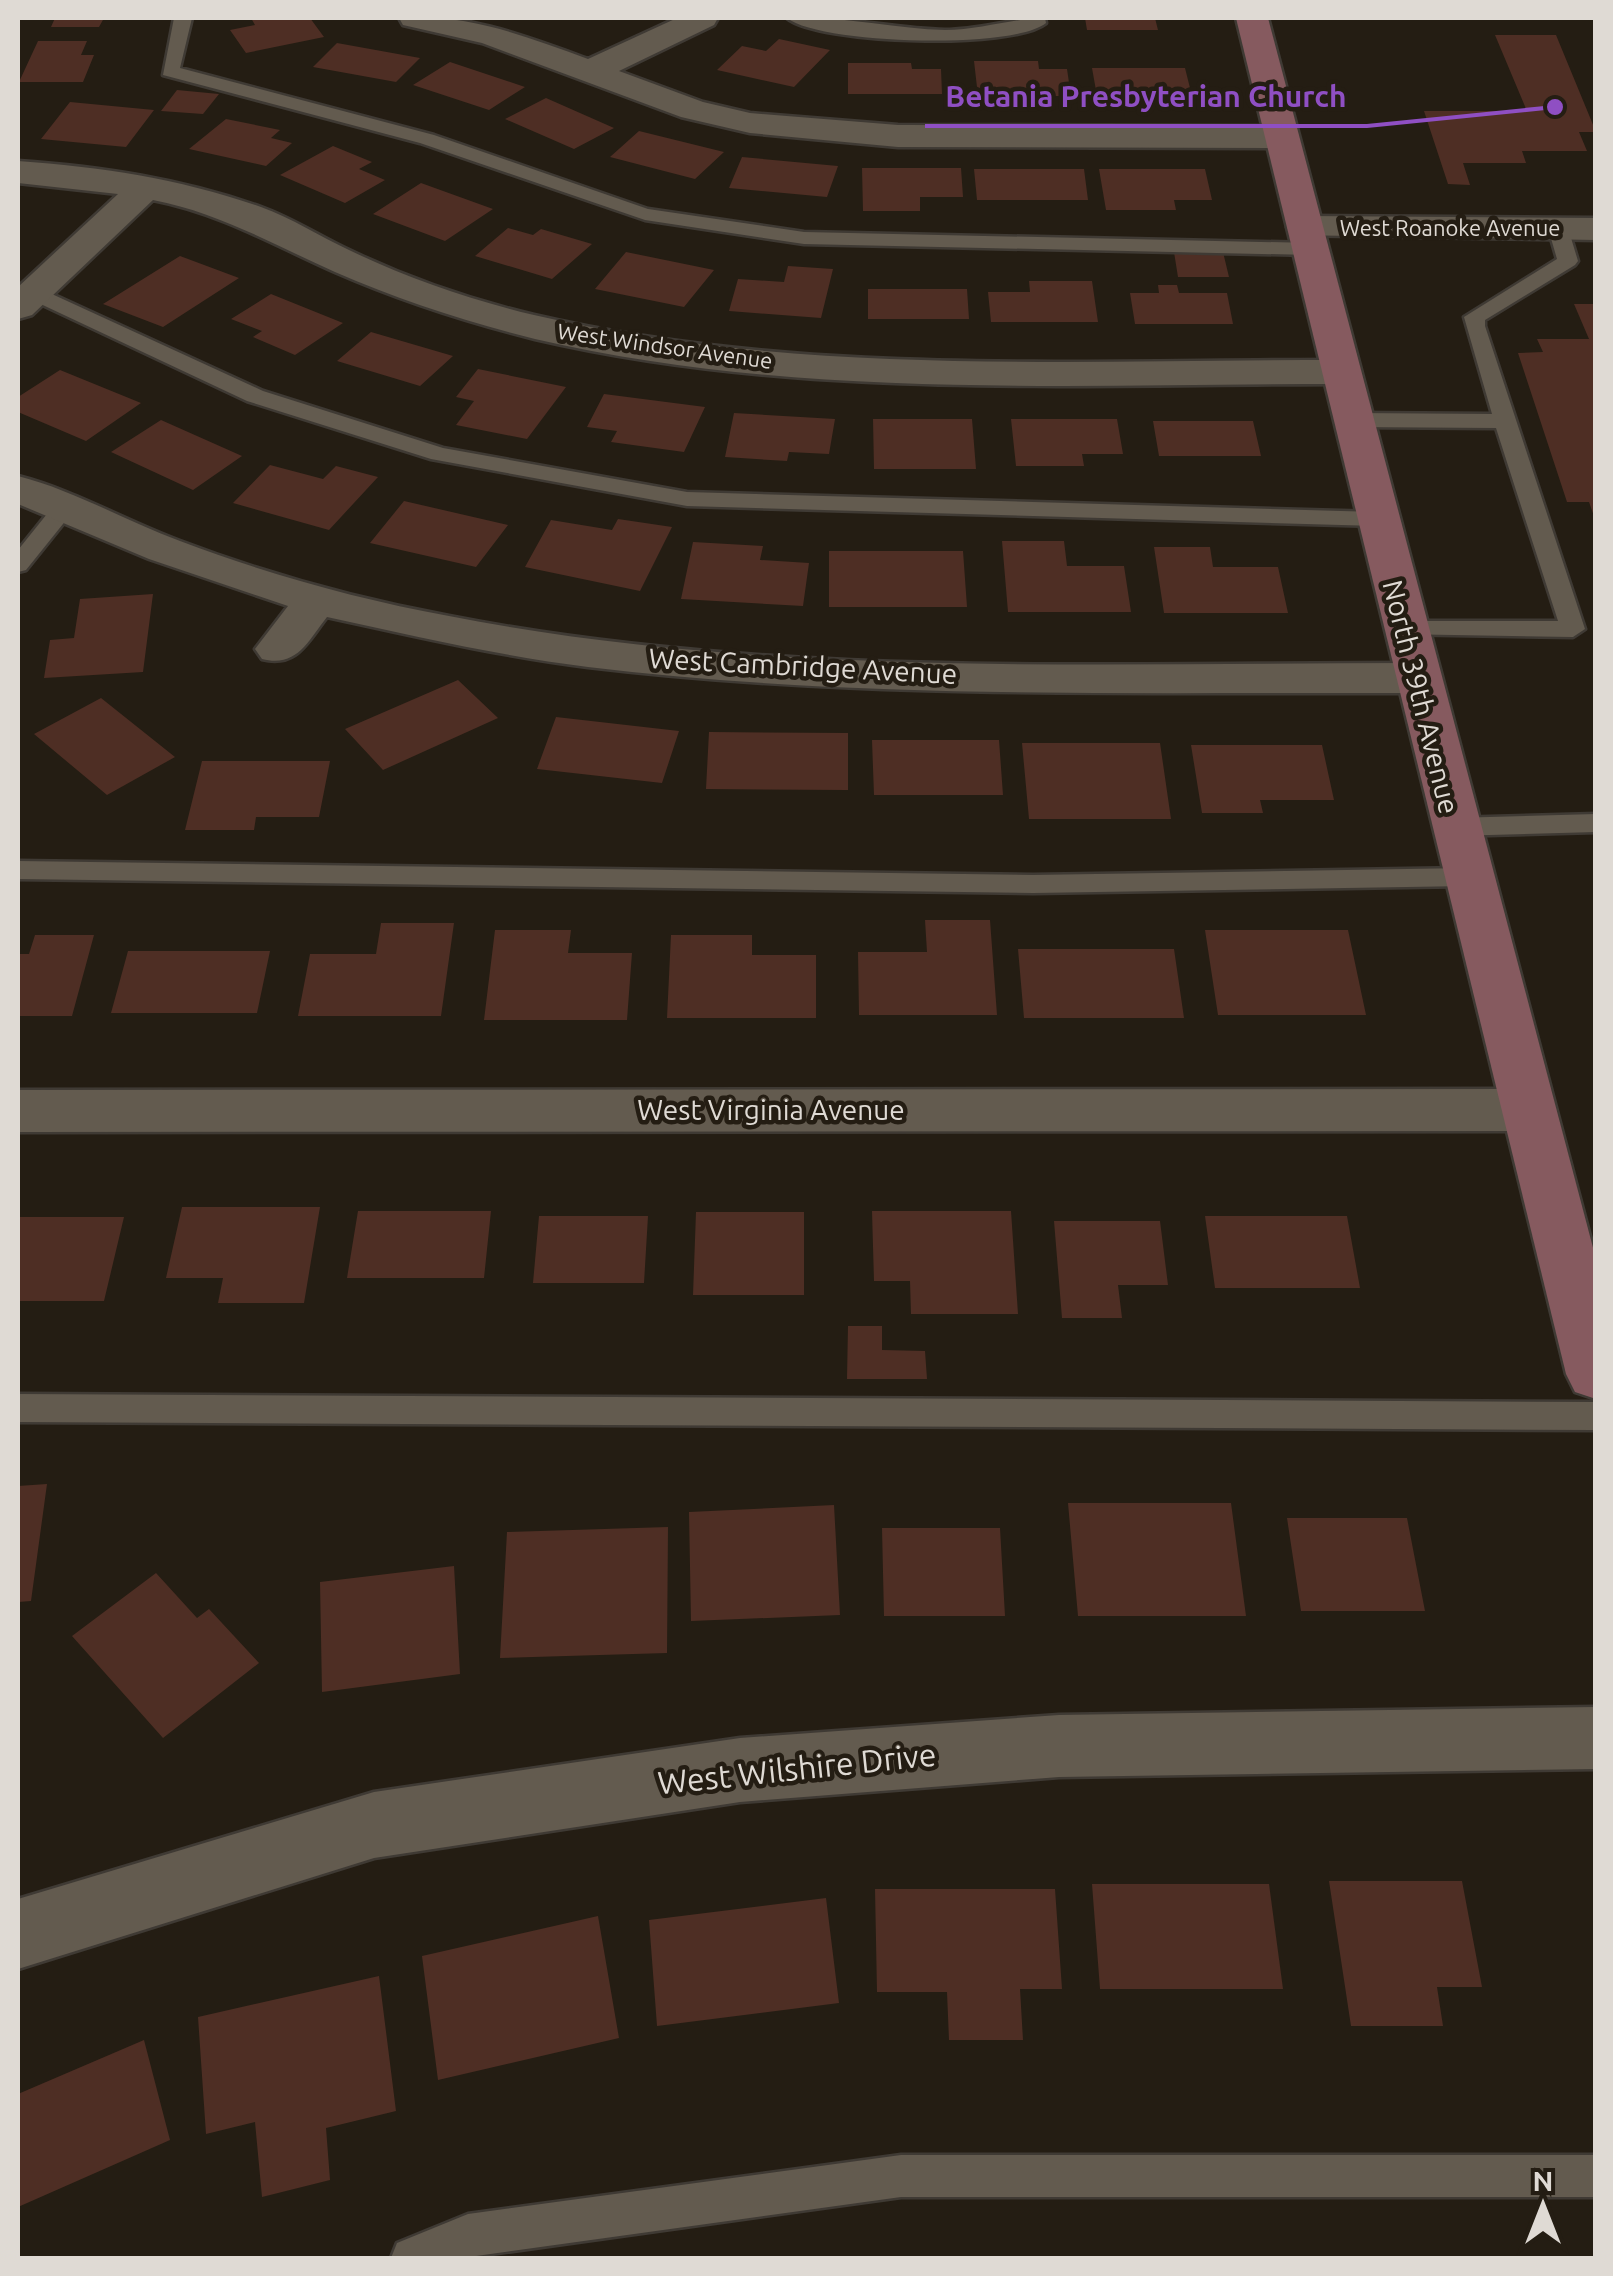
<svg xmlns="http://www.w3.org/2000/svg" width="1613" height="2276" viewBox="0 0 1613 2276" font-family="Ubuntu,sans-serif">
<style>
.building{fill:#4e2e24}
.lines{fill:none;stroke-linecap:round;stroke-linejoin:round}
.lane-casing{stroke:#3f3a34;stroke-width:5}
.street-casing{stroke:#3f3a34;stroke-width:5}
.secondary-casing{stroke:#3f3a34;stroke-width:5}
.lane{fill:#635b4f;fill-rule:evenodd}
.street{fill:#635b4f;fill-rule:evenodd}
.secondary{fill:#865a5f;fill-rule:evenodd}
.labels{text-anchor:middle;stroke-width:9;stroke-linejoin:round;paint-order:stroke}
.far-street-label{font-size:22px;fill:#dfdad4;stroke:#241d13}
.street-label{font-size:28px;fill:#dfdad4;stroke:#241d13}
.near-street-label{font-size:32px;fill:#dfdad4;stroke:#241d13}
.leader{fill:none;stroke:#8f4fc3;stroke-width:4}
.callout-dot{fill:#8f4fc3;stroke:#241d13;stroke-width:4}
.callout-label{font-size:30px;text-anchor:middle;font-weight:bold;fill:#8f4fc3;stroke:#241d13;stroke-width:9;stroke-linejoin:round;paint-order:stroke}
</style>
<rect width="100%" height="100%" fill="#241d13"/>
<path class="building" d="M55,18H104L99,27H51Z
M251,18H310L324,37L246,53L230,30L255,25Z
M1085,18H1155L1158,30H1087Z
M1495,35H1556L1596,132H1579L1587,151H1522L1526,163H1463L1470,185L1448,184L1424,111H1527Z
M779,39L830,50L794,87L717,70L742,46L766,51Z
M38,41H87L81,55H94L83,82H19Z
M337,43L420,58L396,82L313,67Z
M974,61H1038L1039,69H1067L1071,96H978Z
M450,62L525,87L489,110L413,85Z
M848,63H911L912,69H941L942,94H848Z
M1092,68H1185L1192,96H1097Z
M177,90L219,94L203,114L161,111Z
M546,98L614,128L574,149L505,119Z
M70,102L154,110L126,147L41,139Z
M226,119L280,130L271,138L292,143L266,166L189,149Z
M639,131L724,152L695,179L610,157Z
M333,146L372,162L359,169L385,180L345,203L280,175Z
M742,157L838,166L827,197L729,188Z
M862,168H961L963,197H920V211H863Z
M974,169H1084L1088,200H977Z
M1099,169H1205L1212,200H1174L1176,210H1106Z
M421,183L493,209L445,241L373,214Z
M508,228L533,235L541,229L592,244L552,279L475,256Z
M626,252L714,270L684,307L595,289Z
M1174,252H1223L1229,277H1178Z
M180,256L239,278L163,327L103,304Z
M788,266L833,269L821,318L729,311L738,279L784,282Z
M1029,281H1092L1098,322H991L988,292H1030Z
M1158,285H1177L1179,293H1227L1233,324H1135L1130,293H1159Z
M868,289H967L969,319H868Z
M271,294L343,323L295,355L253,337L262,331L231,319Z
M1574,304H1596L1595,519L1589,502H1567L1518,353L1543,352L1537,339H1589Z
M371,332L453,356L420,386L337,361Z
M478,369L566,387L527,439L456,425L474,401L456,397Z
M60,370L141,403L86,441L18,412V397Z
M604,394L705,407L684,452L611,442L617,431L587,427Z
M734,413L835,419L829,454L789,452L787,461L725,457Z
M873,419H972L976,469H874Z
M1011,419H1117L1123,454H1082L1084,466H1016Z
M161,420L242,456L193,490L111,452Z
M1153,421H1253L1261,456H1159Z
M270,465L323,479L336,466L378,477L329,530L233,503Z
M404,501L508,525L476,567L370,543Z
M618,519L672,527L640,591L525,567L551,520L612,530Z
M1002,541H1064L1067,566H1124L1131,612H1008Z
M693,542L763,546L760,560L809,563L803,606L681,599Z
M1154,547H1210L1213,567H1278L1288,613H1164Z
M829,551H963L967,607H829Z
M153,594L143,672L44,678L50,640L74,638L80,599Z
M458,680L498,718L383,770L345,729Z
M101,698L175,757L107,795L34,734Z
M556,717L679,731L662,783L537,769Z
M709,732L848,733V790L706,789Z
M872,740H999L1003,795H874Z
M1022,743H1160L1171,819H1029Z
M1191,745H1322L1334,800H1260L1263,813H1202Z
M202,761H330L319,817H256L254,830H185Z
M925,920H990L997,1015H859L858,952H927Z
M381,923H454L441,1016H298L310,954H376Z
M495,930H571L568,953H632L627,1020H484Z
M1205,930H1348L1366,1015H1218Z
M35,935H94L72,1016H18V954H29Z
M671,935H752V955H816V1018H667Z
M1018,949H1174L1184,1018H1024Z
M128,951H270L257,1013H111Z
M182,1207H320L304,1303H218L223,1278H166Z
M358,1211H491L484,1278H347Z
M872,1211H1011L1018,1314H911L910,1281H874Z
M696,1212H804V1295H693Z
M539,1216H648L644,1283H533Z
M1205,1216H1347L1360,1288H1215Z
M18,1217H124L104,1301H18Z
M1054,1221H1160L1168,1285H1118L1122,1318H1062Z
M848,1326H882V1350L925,1351L927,1379H847Z
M47,1484L31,1601L18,1602V1486Z
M1068,1503H1231L1246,1616H1078Z
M834,1505L840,1615L691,1621L689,1512Z
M1287,1518H1407L1425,1611H1301Z
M668,1527L667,1653L500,1658L507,1532Z
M882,1528H1000L1005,1616H884Z
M454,1566L460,1674L322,1692L320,1582Z
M156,1573L197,1618L209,1609L259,1663L163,1738L72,1636Z
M1329,1881H1462L1482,1987H1437L1443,2026H1351Z
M1092,1884H1269L1283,1989H1100Z
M875,1889H1055L1062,1989H1020L1023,2040H949L947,1992H877Z
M826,1898L839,2003L657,2026L649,1920Z
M598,1916L619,2038L438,2080L422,1956Z
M379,1976L396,2111L326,2128L330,2180L262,2197L255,2122L206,2134L198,2017Z
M144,2040L170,2140L18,2207V2094Z"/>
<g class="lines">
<g class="lane-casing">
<path id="lane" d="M174,18H192L180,68L434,135L648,209L804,232L1312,243L1322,249L1312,255L804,244L645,220L420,143L163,75Z
M787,18C839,15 893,29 945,30C980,30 1014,18 1045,18L1046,23C1013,50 819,44 787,18Z
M1558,222L1568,228L1578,261L1575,265L1485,320V326L1585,629L1573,637L1395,634L1392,629L1404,621H1558L1496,428L1352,427L1341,420L1352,413L1492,414L1464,317L1557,259L1548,228Z
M18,286L41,289L263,391L443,448L687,492L1377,512L1389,519L1377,526L687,506L431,459L247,401L30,299L18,298Z
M63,502L75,509L26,570L18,572V550L55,504Z
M1596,814V832L1453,836L1440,827L1453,818Z
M18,861L1033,875L1467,868L1481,877L1467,886L1033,893L18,879Z
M18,1394L1596,1402V1430L18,1422Z
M901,2155H1596V2197H901L462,2258H391L397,2243L468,2214Z"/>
</g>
<g class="street-casing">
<path id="street" d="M399,18C467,13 525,36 588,59L677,18H718L714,25L619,71L703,102L750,113L898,125L1280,126L1292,130L1298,137L1292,144L1280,148L898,147L750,133L681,117L482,43L403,25Z
M18,161C103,167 181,179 261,207C292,218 319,236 349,250C407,278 471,300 534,315C796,376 1073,360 1340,360L1354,364L1360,372L1354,380L1340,384C1073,384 797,400 535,339C467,322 399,300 335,272C274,245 220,213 153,200L32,315L18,319V287L118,194L18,183Z
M1305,216L1596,218V240L1292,235L1287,227L1292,219Z
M18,476C73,490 126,521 180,541C267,574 357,599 449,616C765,678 1094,663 1415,663L1431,668L1438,678L1431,688L1415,693C1139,692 862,700 588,667C500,656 414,636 327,617C308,641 297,668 262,659L255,649L288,606L149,559L18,504Z
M1525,1089L1544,1095L1552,1110L1544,1125L1525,1131L18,1132V1090Z
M1596,1707V1769L1059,1777L740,1802L374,1858L18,1969V1899L374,1792L740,1738L1059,1715Z"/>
</g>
<g class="secondary-casing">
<path id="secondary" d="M1236,18H1268L1596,1259V1399L1575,1392L1566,1374Z"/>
</g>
<use href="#lane" class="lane"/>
<use href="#street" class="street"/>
<use href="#secondary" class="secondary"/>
</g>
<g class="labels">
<g class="far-street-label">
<text x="1450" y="236">West Roanoke Avenue</text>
<text transform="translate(665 346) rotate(8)" y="8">West Windsor Avenue</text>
</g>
<g class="street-label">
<text transform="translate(803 666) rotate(3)" y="10">West Cambridge Avenue</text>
<text transform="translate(1421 697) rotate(76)" y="10">North 39th Avenue</text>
<text x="771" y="1120">West Virginia Avenue</text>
</g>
<g class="near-street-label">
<text transform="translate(797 1769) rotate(-6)" y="11">West Wilshire Drive</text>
</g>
</g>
<path class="leader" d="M1555 107L1367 126H925"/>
<circle class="callout-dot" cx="1555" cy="107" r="10"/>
<g class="callout-label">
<text x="1146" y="107">Betania Presbyterian Church</text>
</g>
<rect width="1613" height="2276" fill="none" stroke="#dfdad4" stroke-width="40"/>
<g transform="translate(1543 2206)" stroke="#241d13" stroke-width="8" paint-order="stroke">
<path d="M0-8L18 38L0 25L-18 38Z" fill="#dfdad4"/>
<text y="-15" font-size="28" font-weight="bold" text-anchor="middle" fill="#dfdad4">N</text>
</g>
</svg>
